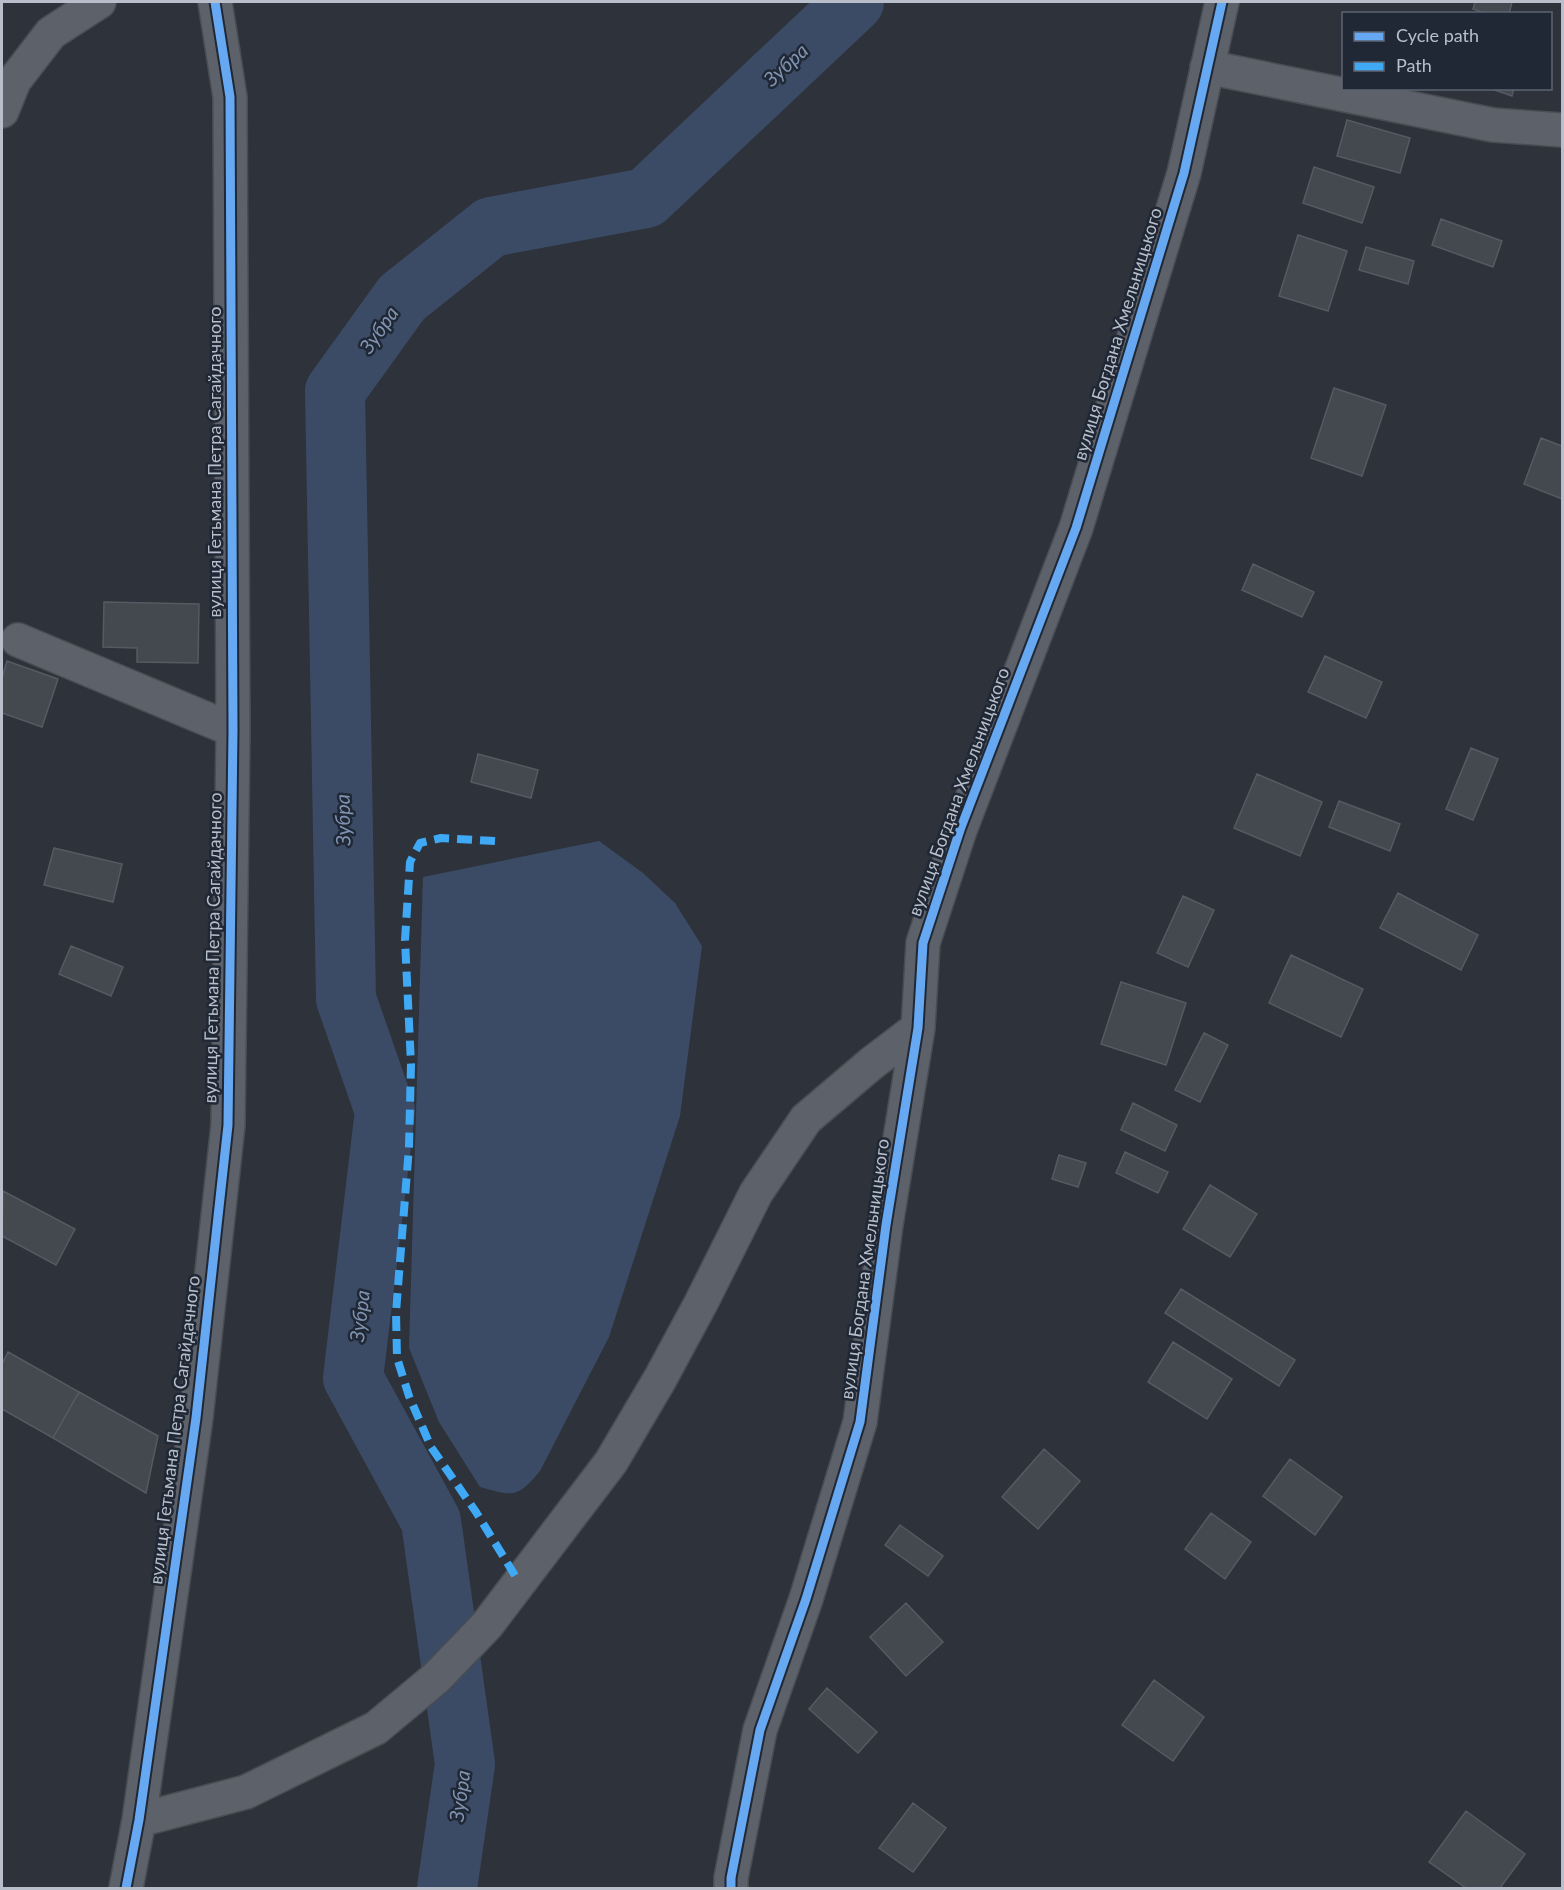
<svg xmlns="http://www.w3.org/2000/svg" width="1564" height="1890" viewBox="0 0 1564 1890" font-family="Lato,sans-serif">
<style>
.water{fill:#3c4b65}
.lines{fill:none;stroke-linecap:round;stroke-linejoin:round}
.river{stroke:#3c4b65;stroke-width:60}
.building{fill:#44484f;stroke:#555a63;stroke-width:1.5}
.minor-casing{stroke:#494d53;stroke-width:36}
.minor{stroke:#5d6169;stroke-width:33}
.quiet{stroke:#3fa9f5;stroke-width:8;stroke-dasharray:15 8;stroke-linecap:butt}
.cycleway-casing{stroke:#202836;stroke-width:13}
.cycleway{stroke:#66a8f1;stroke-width:9}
.labels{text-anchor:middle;stroke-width:5;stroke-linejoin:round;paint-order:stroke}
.street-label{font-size:18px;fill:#b8bfcb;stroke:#202836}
.water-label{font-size:20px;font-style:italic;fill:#8094b1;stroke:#202836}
</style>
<rect width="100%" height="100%" fill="#2d323b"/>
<path class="water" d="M599,841L643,873L675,903L702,946L680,1116L609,1337L540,1471C517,1499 512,1496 480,1487L439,1422L409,1348L423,877Z"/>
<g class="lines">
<path class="river" d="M447,1888L465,1764L431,1521L353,1378L385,1111L346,999L335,391L402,298L491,227L646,198L854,2"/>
</g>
<path class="building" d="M1475,2H1512L1509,14H1488L1473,9Z
M1489,88H1514L1512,96Z
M1347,120L1410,138L1400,173L1337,156Z
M1314,167L1374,187L1362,223L1303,203Z
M1441,219L1502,241L1493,267L1432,245Z
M1298,235L1347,251L1328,311L1279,296Z
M1366,247L1414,261L1408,284L1359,270Z
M1334,388L1386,405L1362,476L1311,458Z
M1541,438L1562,446V499L1524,484Z
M1253,564L1314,592L1302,617L1242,590Z
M104,602L199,604L198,663L137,662V648L103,647Z
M1325,656L1382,682L1366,718L1308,692Z
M7,661L58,679L42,727L2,713V678Z
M1471,748L1498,759L1473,820L1446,809Z
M478,754L538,770L531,798L471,782Z
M1257,774L1322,802L1300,856L1234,828Z
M1339,801L1400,824L1390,851L1329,827Z
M54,848L122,864L113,902L44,885Z
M1398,893L1478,935L1461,970L1380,928Z
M1183,896L1214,910L1188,967L1157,953Z
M71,946L123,967L111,996L59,974Z
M1291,955L1363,989L1341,1037L1269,1003Z
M1121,982L1186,1003L1166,1065L1101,1044Z
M1204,1033L1228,1045L1200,1102L1175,1090Z
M1133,1103L1177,1125L1165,1151L1121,1130Z
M1125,1152L1168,1172L1158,1193L1116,1173Z
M1059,1155L1086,1163L1078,1187L1052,1179Z
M1210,1185L1257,1214L1230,1257L1183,1229Z
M3,1191L75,1229L56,1265L2,1236Z
M1181,1289L1295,1360L1279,1386L1165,1313Z
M1173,1342L1232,1379L1207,1419L1148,1382Z
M8,1352L79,1392L53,1438L2,1409V1364Z
M79,1392L158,1436L146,1493L53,1438Z
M1044,1449L1080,1481L1038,1529L1002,1497Z
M1290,1459L1342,1497L1315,1535L1263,1496Z
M1211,1513L1251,1542L1225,1579L1185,1549Z
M900,1525L943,1556L928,1576L885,1545Z
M906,1603L943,1642L906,1676L870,1637Z
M1154,1680L1204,1717L1173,1761L1122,1725Z
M827,1688L877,1732L858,1753L809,1709Z
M913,1803L946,1828L913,1872L879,1848Z
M1466,1811L1525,1854L1500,1888H1466L1429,1862Z"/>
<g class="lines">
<g class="minor-casing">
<path id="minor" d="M1207,67L1493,125L1562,130
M2,111L14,81L51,33L99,2
M18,640L233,730
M139,1820L246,1792L376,1728L436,1678L487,1625L611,1462L660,1379L701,1303L756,1193L806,1119L872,1063L918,1028
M126,1888L139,1820L196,1418L228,1125L233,730L230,97L215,2
M731,1888V1878L760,1730L806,1599L860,1422L886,1225L918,1028L923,943L960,830L1076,528L1184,173L1222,2"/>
</g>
<use href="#minor" class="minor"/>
<path class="quiet" d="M495,841L441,838L420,843L410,862L405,940L411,1064L409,1147L396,1312L397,1358L409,1396L431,1447L476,1512L519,1582"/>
<g class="cycleway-casing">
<path id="cycleway" d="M126,1888L139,1820L196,1418L228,1125L233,730L230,97L215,2
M731,1888V1878L760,1730L806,1599L860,1422L886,1225L918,1028L923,943L960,830L1076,528L1184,173L1222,2"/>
</g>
<use href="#cycleway" class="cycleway"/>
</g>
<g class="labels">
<g class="street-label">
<text transform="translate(1118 334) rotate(-73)" y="6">вулиця Богдана Хмельницького</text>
<text transform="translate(215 462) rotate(-90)" y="6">вулиця Гетьмана Петра Сагайдачного</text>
<text transform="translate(959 792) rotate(-70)" y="6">вулиця Богдана Хмельницького</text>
<text transform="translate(213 948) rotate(-89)" y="6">вулиця Гетьмана Петра Сагайдачного</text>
<text transform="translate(865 1269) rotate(-82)" y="6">вулиця Богдана Хмельницького</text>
<text transform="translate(175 1430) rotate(-83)" y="6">вулиця Гетьмана Петра Сагайдачного</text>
</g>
<g class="water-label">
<text transform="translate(786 65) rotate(-43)" y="7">Зубра</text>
<text transform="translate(379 330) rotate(-55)" y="7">Зубра</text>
<text transform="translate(343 820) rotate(-91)" y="7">Зубра</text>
<text transform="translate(360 1316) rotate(-83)" y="7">Зубра</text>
<text transform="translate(460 1796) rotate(-82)" y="7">Зубра</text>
</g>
</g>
<rect width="1564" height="1890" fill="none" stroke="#b8bfcb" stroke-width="6"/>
<rect x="1342" y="12" width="210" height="78" fill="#202836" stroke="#5d6472" stroke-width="1.5"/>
<rect x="1354" y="32" width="30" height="9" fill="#66a8f1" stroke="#5d6472" stroke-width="1.5"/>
<text x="1396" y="42" font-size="18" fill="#b8bfcb">Cycle path</text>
<rect x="1354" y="62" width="30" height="9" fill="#3fa9f5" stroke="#5d6472" stroke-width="1.5"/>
<text x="1396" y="72" font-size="18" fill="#b8bfcb">Path</text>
</svg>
